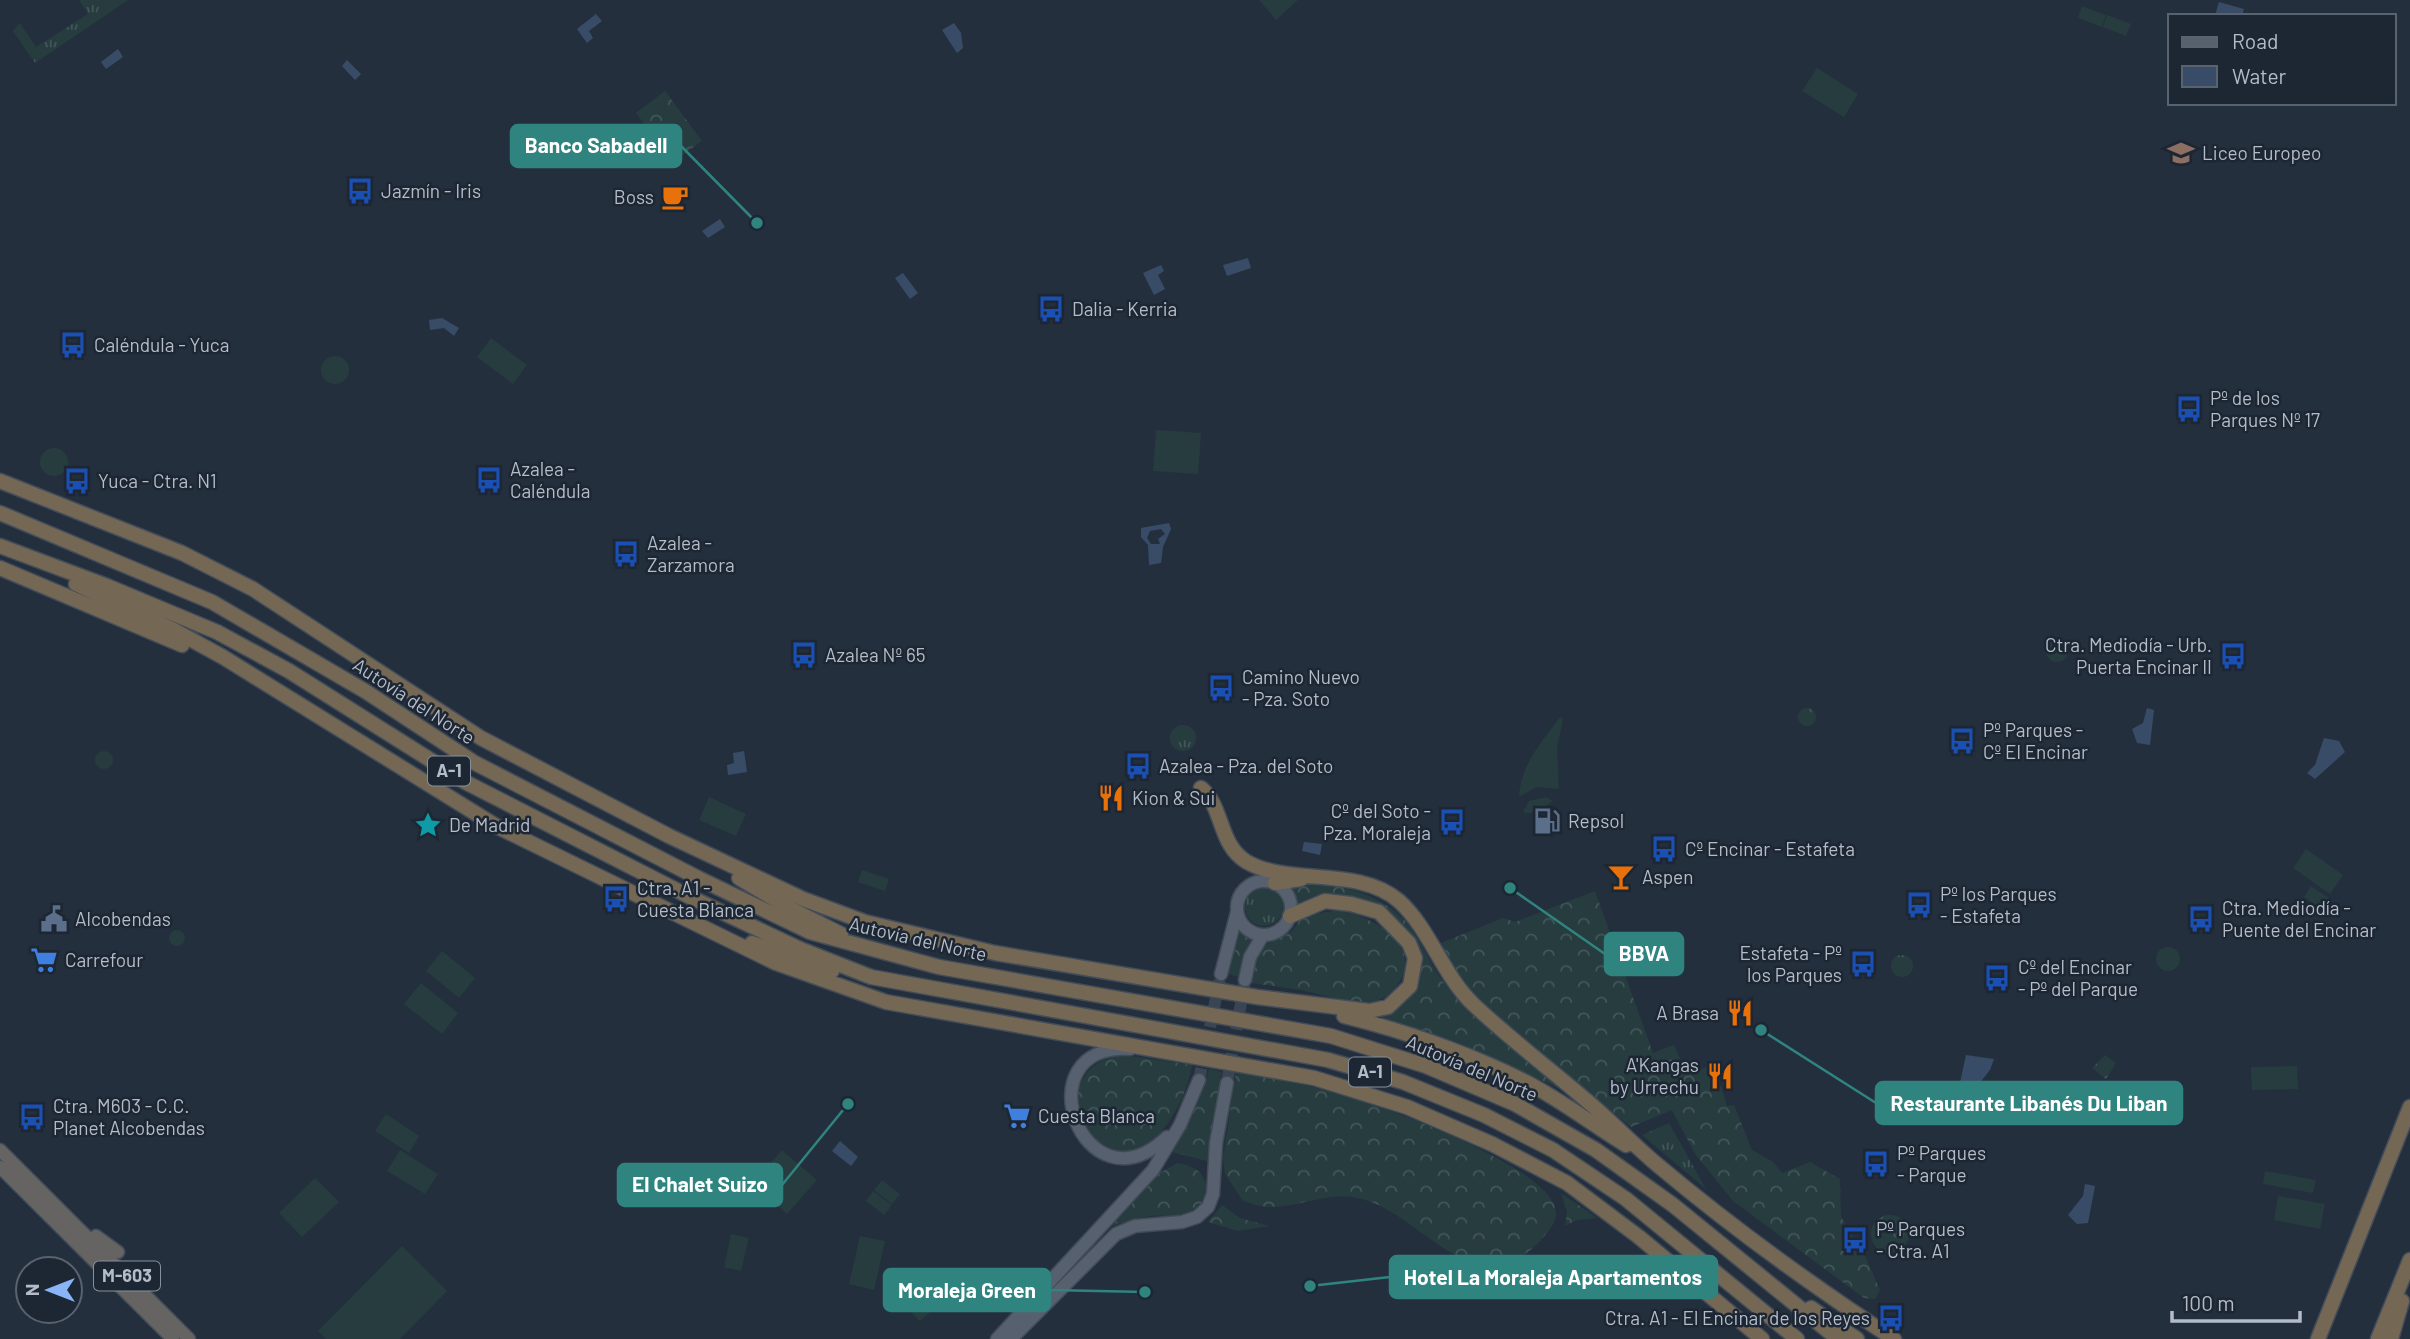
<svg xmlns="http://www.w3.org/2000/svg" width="2410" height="1339" viewBox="0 0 2410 1339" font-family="Barlow,sans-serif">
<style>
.grass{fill:url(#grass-tufts)}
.forest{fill:url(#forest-crowns)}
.garden{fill:#263c3f}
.water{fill:#394c67;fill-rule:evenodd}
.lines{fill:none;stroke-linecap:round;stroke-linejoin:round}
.primary-tunnel{stroke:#3a4453;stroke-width:12;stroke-dasharray:12 6;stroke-linecap:butt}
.primary-casing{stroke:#414a57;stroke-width:15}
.trunk-casing{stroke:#434c59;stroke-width:15}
.motorway-casing{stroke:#434c59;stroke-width:17}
.primary{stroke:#56606e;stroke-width:12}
.trunk{stroke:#656462;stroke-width:12}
.motorway{stroke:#746855;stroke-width:14}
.labels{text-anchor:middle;stroke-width:5;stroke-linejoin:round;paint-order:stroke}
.shield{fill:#1d2633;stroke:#878f9c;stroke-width:2}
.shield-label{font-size:18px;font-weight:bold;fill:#b4bcc9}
.poi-label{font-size:19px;fill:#b4bcc9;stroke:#1d2633;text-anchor:start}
.street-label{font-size:19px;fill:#b4bcc9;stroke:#1d2633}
.leader{fill:none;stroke:#308480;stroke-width:2.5}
.callout-dot{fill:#308480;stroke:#1d2633;stroke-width:2.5}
.callout{fill:#308480;stroke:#308480;stroke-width:2.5}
.callout-label{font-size:21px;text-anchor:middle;font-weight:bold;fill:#fff}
</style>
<defs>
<pattern id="grass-tufts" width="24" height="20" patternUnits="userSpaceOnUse" patternTransform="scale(1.75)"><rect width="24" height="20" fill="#263c3f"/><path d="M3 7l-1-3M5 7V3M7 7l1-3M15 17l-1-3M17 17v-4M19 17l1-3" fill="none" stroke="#435659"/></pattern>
<pattern id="forest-crowns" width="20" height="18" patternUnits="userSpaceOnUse" patternTransform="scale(1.75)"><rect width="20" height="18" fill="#263c3f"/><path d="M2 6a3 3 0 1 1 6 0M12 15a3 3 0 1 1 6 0" fill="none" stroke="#435659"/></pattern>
</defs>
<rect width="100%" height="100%" fill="#242f3e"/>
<path class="grass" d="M79,0H128L35,63L13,31L20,23L36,47L88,14Z
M1798 717a9 9 0 1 1 18 0a9 9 0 1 1-18 0Z
M1170 738a13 13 0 1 1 26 0a13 13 0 1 1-26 0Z
M1245 907a19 19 0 1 1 38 0a19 19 0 1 1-38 0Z
M1891 966a11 11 0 1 1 22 0a11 11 0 1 1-22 0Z
M1669,1123L1706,1189L1642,1135Z
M1871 1234a19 19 0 1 1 38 0a19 19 0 1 1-38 0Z"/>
<path class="forest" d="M665,91L702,141L673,162L636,113Z
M1316,882C1360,890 1395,899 1419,940C1427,955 1435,973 1447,986C1483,1024 1523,1057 1563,1090L1457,1042L1380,1017C1427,996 1434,945 1391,914C1379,906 1325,895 1311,899C1306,900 1301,904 1296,906L1295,895L1286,883Z
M1595,891L1653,1053L1674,1045L1687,1075L1707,1067L1715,1088L1721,1086L1727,1106L1734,1105L1752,1150L1773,1162L1782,1173L1810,1162L1840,1179L1841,1217L1866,1258L1880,1290L1875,1299L1864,1298L1733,1201L1695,1154L1672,1110L1631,1127L1475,999L1436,945L1503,918L1515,922Z
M1342,910C1374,919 1424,944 1398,984C1392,993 1383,1000 1372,1002C1353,1005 1332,997 1314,993C1293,988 1272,986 1251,983L1255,962L1265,945L1291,932L1304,915Z
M1237,927L1252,939L1244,953L1239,977L1228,974Z
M1124,1055L1192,1065C1180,1136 1110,1201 1076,1103C1080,1073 1094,1059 1124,1055Z
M2105,1055L2116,1063L2106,1079L2092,1068Z
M1209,1069L1222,1072L1207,1161L1172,1152L1198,1103Z
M1236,1072C1274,1079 1313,1085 1350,1097C1389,1109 1558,1170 1556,1214C1556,1224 1546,1234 1540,1241C1528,1254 1509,1267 1489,1266C1441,1262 1402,1204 1353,1197C1324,1193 1297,1208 1269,1207C1261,1207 1251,1203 1243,1201L1225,1174L1223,1158Z
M1178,1163C1187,1165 1196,1167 1202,1175C1206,1181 1208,1189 1206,1196C1199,1226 1170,1213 1149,1216C1136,1218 1125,1222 1112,1226L1161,1172Z
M1561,1193L1597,1218L1577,1220L1565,1226L1567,1212Z
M1222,1205L1240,1218L1269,1226L1238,1231L1208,1222Z"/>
<path class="garden" d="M1259,0H1298L1276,20Z
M2082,6L2106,15L2102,27L2078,18Z
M2107,15L2131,24L2126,36L2103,27Z
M1817,68L1858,94L1844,117L1802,91Z
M491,338L527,365L513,384L477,357Z
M321 370a14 14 0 1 1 28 0a14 14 0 1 1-28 0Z
M1156,430L1201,433L1198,474L1153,471Z
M40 462a14 14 0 1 1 28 0a14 14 0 1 1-28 0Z
M2046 651a11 11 0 1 1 22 0a11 11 0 1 1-22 0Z
M1560,717L1563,719L1557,748L1559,789L1537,787L1519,797C1520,765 1542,742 1560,717Z
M95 760a9 9 0 1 1 18 0a9 9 0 1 1-18 0Z
M709,797L746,814L736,836L699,820Z
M1546,797L1553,801C1544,807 1534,816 1523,812L1529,801Z
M2306,849L2343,875L2330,894L2293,868Z
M862,870L889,879L885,891L858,882Z
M2311,886L2333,901L2326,912L2304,897Z
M169 938a8 8 0 1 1 16 0a8 8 0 1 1-16 0Z
M2156 959a12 12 0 1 1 24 0a12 12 0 1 1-24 0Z
M442,951L475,978L459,998L426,971Z
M421,983L458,1013L442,1034L404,1004Z
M2297,1066L2298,1089L2252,1090L2251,1067Z
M386,1114L419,1136L409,1153L375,1131Z
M400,1150L438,1174L425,1194L387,1171Z
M782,1150L817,1180L787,1214L752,1184Z
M2265,1171L2316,1180L2313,1193L2263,1184Z
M315,1178L339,1202L302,1237L279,1213Z
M882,1180L900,1194L892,1204L874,1190Z
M873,1191L892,1205L884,1215L866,1201Z
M2278,1196L2325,1204L2320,1229L2274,1220Z
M731,1234L749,1238L741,1271L724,1267Z
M860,1236L885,1241L874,1290L849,1284Z
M402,1246L447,1291L400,1339H326L318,1331Z
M929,1296L938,1305L920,1321L912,1313Z"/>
<path class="water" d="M2219,2L2244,9L2242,16L2215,15Z
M596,14L602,21L589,31L593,38L587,43L577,29Z
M954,23L961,33L963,48L957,53L942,30Z
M118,49L123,57L106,69L101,62Z
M347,60L361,74L355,80L342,66Z
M720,219L725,227L708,238L702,231Z
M1248,258L1251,268L1227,276L1223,265Z
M1161,265L1164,271L1158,275L1165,289L1154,295L1143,273Z
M903,273L918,293L910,299L895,278Z
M442,318L459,328L454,336L444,328L430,330L429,320Z
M1169,523L1171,529L1163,547L1161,563L1149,565L1148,545L1141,537V528ZM1161,529L1165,534L1158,539L1160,544H1151L1147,538L1150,531Z
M2147,708L2154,710L2150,745L2137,743L2132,729L2143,723Z
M2324,738L2339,741L2345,752L2315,779L2307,773L2315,765Z
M744,751L747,772L728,775L727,765L734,763L733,753Z
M1304,842L1322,844L1320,855L1302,851Z
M1966,1055L1994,1059L1990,1070L1963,1104L1956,1101Z
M840,1141L858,1157L851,1166L832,1151Z
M2085,1184L2095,1186L2088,1223L2077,1224L2068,1215L2083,1196Z"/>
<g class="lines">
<path class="primary-tunnel" d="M1199,1080L1221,974
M1227,1083L1245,980"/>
<g class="primary-casing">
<path id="primary" d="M1237 908a27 27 0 1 1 54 0a27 27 0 1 1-54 0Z
M1221,974L1237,912
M1245,980L1250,957L1263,935
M1130,1049C1020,1043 1083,1217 1167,1137
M997,1339L1153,1170L1180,1125L1199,1080
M1011,1339L1116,1234L1135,1226L1182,1222L1197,1217L1208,1207L1213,1194L1216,1143L1227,1083"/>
</g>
<g class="trunk-casing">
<path id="trunk" d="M0,1150L189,1339
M0,1167L173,1339
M96,1236L118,1252"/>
</g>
<g class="motorway-casing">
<path id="motorway" d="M0,481L182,553L253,589L481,738L669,836L803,899L865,922L995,953L1257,997L1369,1011L1388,1007L1410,986L1415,958L1409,943L1379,912L1351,904L1325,901L1290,916
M0,513L212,602L365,691L475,763L700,879L810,932L939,967L1331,1036L1426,1066L1515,1104L1596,1150L1673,1205L1838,1339
M0,546L107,586L217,632L289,671L467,783L690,897L800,949L871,977L1328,1060L1403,1082L1484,1115L1553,1150L1626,1199L1797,1339
M0,568L182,645
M76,584L172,629L223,657L496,826L776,963L886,1002L1314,1078L1407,1107L1492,1144L1567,1183L1639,1237L1762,1339
M1201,788C1224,807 1218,845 1247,862C1289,886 1359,866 1399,901C1430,929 1442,974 1473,1004C1511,1040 1554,1072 1593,1106C1616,1126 1637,1148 1660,1167C1734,1229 1813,1286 1894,1339
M739,878L793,910L841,934
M1275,883L1301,879
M752,943L832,971
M1344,1016C1408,1032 1468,1053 1526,1082C1561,1100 1593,1125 1626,1145
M1811,1308L1857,1339
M2318,1339L2410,1107
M2378,1339L2410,1260
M2391,1339L2402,1301"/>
</g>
<use href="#primary" class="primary"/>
<use href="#trunk" class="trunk"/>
<use href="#motorway" class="motorway"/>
</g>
<defs>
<g id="school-bare" transform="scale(2.1)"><path d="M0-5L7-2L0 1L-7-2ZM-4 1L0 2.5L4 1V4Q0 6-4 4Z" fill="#8d6e63" stroke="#1d2633" stroke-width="2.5" paint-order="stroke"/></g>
<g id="bus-bare" transform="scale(2.1)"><path d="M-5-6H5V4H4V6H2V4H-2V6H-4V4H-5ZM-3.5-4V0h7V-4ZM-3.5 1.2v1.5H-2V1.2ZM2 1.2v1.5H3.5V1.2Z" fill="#1a4fb4" stroke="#1d2633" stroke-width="2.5" paint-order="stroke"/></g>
<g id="cafe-bare" transform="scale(2.1)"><path d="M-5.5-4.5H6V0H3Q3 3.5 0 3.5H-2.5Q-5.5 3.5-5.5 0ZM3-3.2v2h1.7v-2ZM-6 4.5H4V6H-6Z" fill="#e8710a" stroke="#1d2633" stroke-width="2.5" paint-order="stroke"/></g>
<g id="restaurant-bare" transform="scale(2.1)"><path d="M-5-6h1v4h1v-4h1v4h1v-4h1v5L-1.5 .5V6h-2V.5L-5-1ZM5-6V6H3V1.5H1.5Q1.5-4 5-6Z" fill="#e8710a" stroke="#1d2633" stroke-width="2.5" paint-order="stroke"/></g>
<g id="fuel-bare" transform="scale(2.1)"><path d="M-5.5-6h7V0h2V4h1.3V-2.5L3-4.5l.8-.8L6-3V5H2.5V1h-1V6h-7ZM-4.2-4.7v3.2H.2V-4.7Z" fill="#5c6f8a" stroke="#1d2633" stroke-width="2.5" paint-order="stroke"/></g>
<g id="sight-bare" transform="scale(2.1)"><path d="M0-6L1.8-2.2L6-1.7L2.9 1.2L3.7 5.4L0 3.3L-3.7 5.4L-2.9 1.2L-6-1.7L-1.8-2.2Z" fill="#0f9aa8" stroke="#1d2633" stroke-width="2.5" paint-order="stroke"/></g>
<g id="bar-bare" transform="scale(2.1)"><path d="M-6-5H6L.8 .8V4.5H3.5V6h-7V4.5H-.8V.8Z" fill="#e8710a" stroke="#1d2633" stroke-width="2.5" paint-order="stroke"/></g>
<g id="civic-bare" transform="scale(2.1)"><path d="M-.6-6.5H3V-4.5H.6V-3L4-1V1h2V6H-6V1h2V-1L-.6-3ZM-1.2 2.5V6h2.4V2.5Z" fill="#5c6f8a" stroke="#1d2633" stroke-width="2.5" paint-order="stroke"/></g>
<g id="supermarket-bare" transform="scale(2.1)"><path d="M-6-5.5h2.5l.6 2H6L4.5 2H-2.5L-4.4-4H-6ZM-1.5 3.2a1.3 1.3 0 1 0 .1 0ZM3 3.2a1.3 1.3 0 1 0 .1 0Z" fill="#3f7fe0" stroke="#1d2633" stroke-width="2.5" paint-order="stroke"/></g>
</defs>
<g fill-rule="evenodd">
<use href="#school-bare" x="2181" y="153"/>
<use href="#bus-bare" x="360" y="191"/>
<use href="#cafe-bare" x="675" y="197"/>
<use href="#bus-bare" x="1051" y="309"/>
<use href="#bus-bare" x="73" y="345"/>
<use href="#bus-bare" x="2189" y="409"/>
<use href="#bus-bare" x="489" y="480"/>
<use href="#bus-bare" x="77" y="481"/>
<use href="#bus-bare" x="626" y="554"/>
<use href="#bus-bare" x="804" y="655"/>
<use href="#bus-bare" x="2233" y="656"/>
<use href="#bus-bare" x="1221" y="688"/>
<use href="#bus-bare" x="1962" y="741"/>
<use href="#bus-bare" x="1138" y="766"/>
<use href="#restaurant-bare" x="1111" y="798"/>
<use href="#fuel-bare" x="1547" y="821"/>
<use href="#bus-bare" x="1452" y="822"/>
<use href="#sight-bare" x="428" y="825"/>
<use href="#bus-bare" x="1664" y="849"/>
<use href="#bar-bare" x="1621" y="877"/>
<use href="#bus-bare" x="616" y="899"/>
<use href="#bus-bare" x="1919" y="905"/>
<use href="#civic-bare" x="54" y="919"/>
<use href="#bus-bare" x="2201" y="919"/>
<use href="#supermarket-bare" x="44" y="960"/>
<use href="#bus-bare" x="1863" y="964"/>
<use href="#bus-bare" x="1997" y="978"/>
<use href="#restaurant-bare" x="1740" y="1013"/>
<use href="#restaurant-bare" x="1720" y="1076"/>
<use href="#supermarket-bare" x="1017" y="1116"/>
<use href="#bus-bare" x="32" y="1117"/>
<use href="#bus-bare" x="1876" y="1164"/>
<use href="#bus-bare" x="1855" y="1240"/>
<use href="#bus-bare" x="1891" y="1318"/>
</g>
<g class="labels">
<g class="shield">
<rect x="428" y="756.5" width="42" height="29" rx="5"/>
<rect x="1349" y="1057.5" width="42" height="29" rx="5"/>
<rect x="94" y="1261.5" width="66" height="29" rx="5"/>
</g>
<g class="shield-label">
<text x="449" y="777">A-1</text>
<text x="1370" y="1078">A-1</text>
<text x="127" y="1282">M-603</text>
</g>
<g class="poi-label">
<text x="2202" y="160">Liceo Europeo</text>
<text x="381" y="198">Jazmín - Iris</text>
<text x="654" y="204" text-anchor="end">Boss</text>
<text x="1072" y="316">Dalia - Kerria</text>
<text x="94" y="352">Caléndula - Yuca</text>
<text x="2210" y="405">Pº de los<tspan x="2210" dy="22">Parques Nº 17</tspan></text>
<text x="510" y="476">Azalea -<tspan x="510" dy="22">Caléndula</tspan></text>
<text x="98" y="488">Yuca - Ctra. N1</text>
<text x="647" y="550">Azalea -<tspan x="647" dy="22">Zarzamora</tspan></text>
<text x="2212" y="652" text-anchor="end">Ctra. Mediodía - Urb.<tspan x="2212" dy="22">Puerta Encinar II</tspan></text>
<text x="825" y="662">Azalea Nº 65</text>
<text x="1242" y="684">Camino Nuevo<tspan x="1242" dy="22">- Pza. Soto</tspan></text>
<text x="1983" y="737">Pº Parques -<tspan x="1983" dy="22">Cº El Encinar</tspan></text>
<text x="1159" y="773">Azalea - Pza. del Soto</text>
<text x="1132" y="805">Kion &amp; Sui</text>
<text x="1431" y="818" text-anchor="end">Cº del Soto -<tspan x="1431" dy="22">Pza. Moraleja</tspan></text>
<text x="1568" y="828">Repsol</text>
<text x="449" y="832">De Madrid</text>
<text x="1685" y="856">Cº Encinar - Estafeta</text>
<text x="1642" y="884">Aspen</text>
<text x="637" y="895">Ctra. A1 -<tspan x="637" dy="22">Cuesta Blanca</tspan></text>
<text x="1940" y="901">Pº los Parques<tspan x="1940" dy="22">- Estafeta</tspan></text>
<text x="2222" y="915">Ctra. Mediodía -<tspan x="2222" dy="22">Puente del Encinar</tspan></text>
<text x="75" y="926">Alcobendas</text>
<text x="1842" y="960" text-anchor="end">Estafeta - Pº<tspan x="1842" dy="22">los Parques</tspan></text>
<text x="65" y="967">Carrefour</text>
<text x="2018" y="974">Cº del Encinar<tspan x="2018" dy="22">- Pº del Parque</tspan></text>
<text x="1719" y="1020" text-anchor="end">A Brasa</text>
<text x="1699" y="1072" text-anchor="end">A'Kangas<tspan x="1699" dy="22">by Urrechu</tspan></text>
<text x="53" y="1113">Ctra. M603 - C.C.<tspan x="53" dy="22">Planet Alcobendas</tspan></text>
<text x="1038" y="1123">Cuesta Blanca</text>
<text x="1897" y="1160">Pº Parques<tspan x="1897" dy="22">- Parque</tspan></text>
<text x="1876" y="1236">Pº Parques<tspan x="1876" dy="22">- Ctra. A1</tspan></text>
<text x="1870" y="1325" text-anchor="end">Ctra. A1 - El Encinar de los Reyes</text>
</g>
<g class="street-label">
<text transform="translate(414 701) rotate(33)" y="7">Autovía del Norte</text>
<text transform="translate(918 939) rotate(13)" y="7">Autovía del Norte</text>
<text transform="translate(1472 1068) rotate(23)" y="7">Autovía del Norte</text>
</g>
</g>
<path class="leader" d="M757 223L681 146M1510 888L1605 954M1761 1030L1876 1103M848 1104L782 1185M1310 1286L1390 1277M1145 1292L1050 1290"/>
<g class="callout-dot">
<circle cx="757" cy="223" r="7"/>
<circle cx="1510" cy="888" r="7"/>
<circle cx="1761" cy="1030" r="7"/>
<circle cx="848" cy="1104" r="7"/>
<circle cx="1310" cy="1286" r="7"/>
<circle cx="1145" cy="1292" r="7"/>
</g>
<g class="callout">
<rect x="511" y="125" width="170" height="42" rx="7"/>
<rect x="1605" y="933" width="78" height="42" rx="7"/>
<rect x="1876" y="1082" width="306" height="42" rx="7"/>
<rect x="618" y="1164" width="164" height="42" rx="7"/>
<rect x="1390" y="1256" width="327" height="42" rx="7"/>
<rect x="884" y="1269" width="166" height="42" rx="7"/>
</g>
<g class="callout-label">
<text x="596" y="153">Banco Sabadell</text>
<text x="1644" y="961">BBVA</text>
<text x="2029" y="1111">Restaurante Libanés Du Liban</text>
<text x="700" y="1192">El Chalet Suizo</text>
<text x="1553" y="1285">Hotel La Moraleja Apartamentos</text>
<text x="967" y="1298">Moraleja Green</text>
</g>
<rect x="2168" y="14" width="228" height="91" fill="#1d2633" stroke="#59626f" stroke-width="2"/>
<rect x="2182" y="37" width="35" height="10" fill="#56606e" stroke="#59626f" stroke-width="2"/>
<text x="2232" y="49" font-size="21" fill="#b4bcc9">Road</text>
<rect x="2182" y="66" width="35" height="21" fill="#394c67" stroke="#59626f" stroke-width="2"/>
<text x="2232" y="84" font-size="21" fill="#b4bcc9">Water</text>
<g transform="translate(49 1290) rotate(270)"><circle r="33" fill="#1d2633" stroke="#59626f" stroke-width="2"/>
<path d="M0-5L12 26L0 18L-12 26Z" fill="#8ab4f8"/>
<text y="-10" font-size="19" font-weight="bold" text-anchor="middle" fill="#b4bcc9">N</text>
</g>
<path d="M2172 1311v10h128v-10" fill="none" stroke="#b4bcc9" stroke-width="3.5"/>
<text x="2182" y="1311" font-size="21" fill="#b4bcc9" stroke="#1d2633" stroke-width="5" paint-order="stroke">100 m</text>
</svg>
